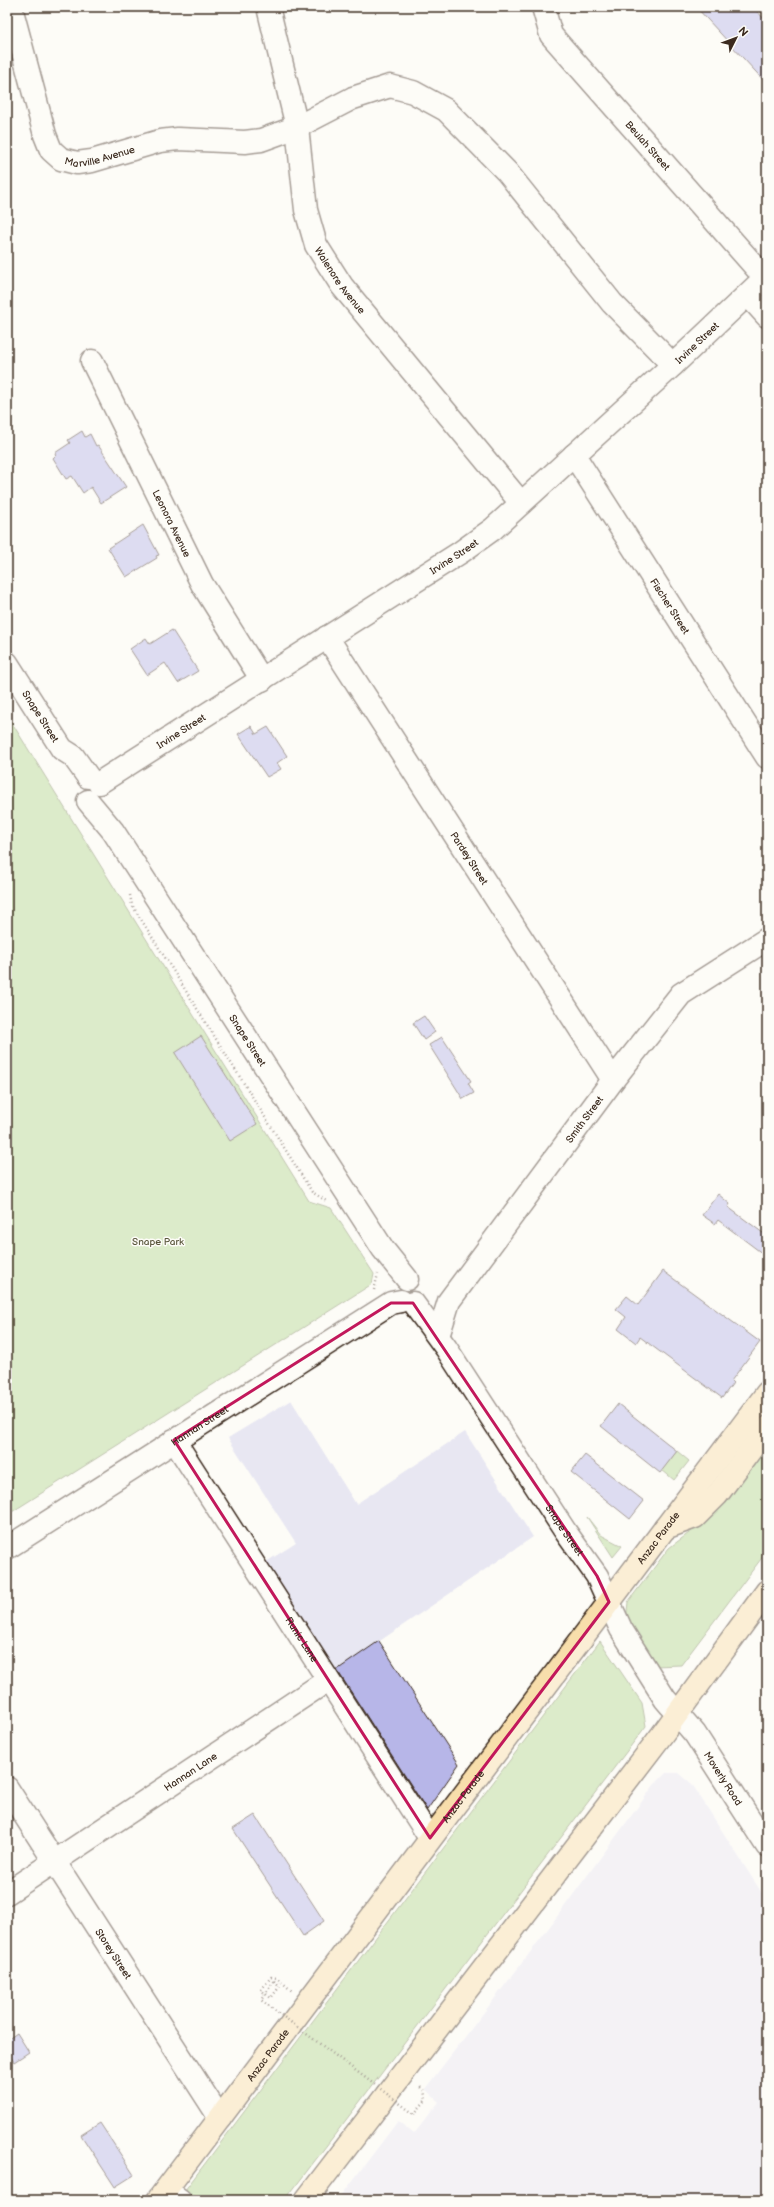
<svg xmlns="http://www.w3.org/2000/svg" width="774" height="2207" viewBox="0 0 774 2207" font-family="'Balsamiq Sans',sans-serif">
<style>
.built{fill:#e8e7f2}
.green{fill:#b3d792;stroke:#778058}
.building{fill:#b7b6e8;stroke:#3b2a1e}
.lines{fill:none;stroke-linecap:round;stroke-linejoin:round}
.minor-casing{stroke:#3b2a1e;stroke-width:25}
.major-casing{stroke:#3b2a1e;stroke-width:25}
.path{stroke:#3b2a1e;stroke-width:2.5;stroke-dasharray:1 3;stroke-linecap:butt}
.minor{stroke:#fdfcf7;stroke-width:22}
.major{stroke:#f8deab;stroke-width:22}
.path-bridge{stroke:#3b2a1e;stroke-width:2.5;stroke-dasharray:1 3;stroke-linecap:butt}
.marked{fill:none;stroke:#c2185b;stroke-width:3;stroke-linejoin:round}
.labels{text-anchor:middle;stroke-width:3;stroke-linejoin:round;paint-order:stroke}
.street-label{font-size:10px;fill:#3b2a1e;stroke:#fdfcf7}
.park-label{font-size:10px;fill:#59553b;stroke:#fdfcf7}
</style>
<rect width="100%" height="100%" fill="#fdfcf7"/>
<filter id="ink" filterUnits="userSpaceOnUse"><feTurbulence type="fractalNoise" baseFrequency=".025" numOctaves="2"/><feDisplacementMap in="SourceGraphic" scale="8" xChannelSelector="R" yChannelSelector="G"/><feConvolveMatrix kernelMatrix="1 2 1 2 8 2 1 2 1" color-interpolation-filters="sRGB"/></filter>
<g filter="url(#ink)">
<path class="built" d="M291,1400L356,1504L465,1432L533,1537L334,1672L266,1562L296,1543L228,1438Z
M666,1773H679L692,1784L767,1901V2200H338L398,2121L414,2134L439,2102L425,2089L542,1937L654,1785Z"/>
<path class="green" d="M7,715L309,1201L331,1208L374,1274L372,1284L7,1515Z
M767,1443V1551L681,1665L655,1666L626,1621L628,1602L669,1548L701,1524Z
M677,1451L689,1461L674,1480L662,1470Z
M587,1517L601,1535L622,1546L613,1557Z
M600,1641L642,1703L646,1726L285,2200H199L185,2190Z"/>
<path class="building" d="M696,7H753L767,22V84Z
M82,431L85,437L90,434L96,446L98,445L126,487L101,503L91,487L83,493L72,476L66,479L53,458L56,455L55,453L70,443L68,440Z
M143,525L159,555L156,556L157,558L126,577L108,548Z
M172,630L198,671L178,683L165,663L147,675L130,649L146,638L150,644Z
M251,726L256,734L268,727L287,756L277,763L281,769L267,777L238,734Z
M424,1016L435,1032L424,1040L413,1023Z
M201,1036L257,1124L230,1141L175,1053Z
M442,1037L471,1081L468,1083L474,1093L463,1099L429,1045Z
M718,1194L730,1204L728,1207L767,1236V1257L718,1220L715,1224L702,1215Z
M663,1271L760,1342L731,1381L733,1383L722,1398L640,1337L636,1343L618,1329L626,1317L616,1309L627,1296L638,1305Z
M618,1404L677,1451L660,1473L601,1426Z
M585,1455L644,1501L630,1519L571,1472Z
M379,1641L459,1764L427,1810L337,1670Z
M255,1815L324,1921L303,1936L233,1829Z
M17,2033L29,2052L14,2062L7,2051V2040Z
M100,2123L134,2175L115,2187L81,2135Z"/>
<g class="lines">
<g class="minor-casing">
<g id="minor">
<path id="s1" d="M11,7L45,135L51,150L61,159L77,163L92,161L160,141L178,139L245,142L261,140L297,127L353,98L390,86L413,92L446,110L507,172L612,303L673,365"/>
<path id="s2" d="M268,7L297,127L306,210L316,245L342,286L521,503"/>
<path id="s3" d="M543,7L551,35L765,278"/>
<path d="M748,295L767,316"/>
<path id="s4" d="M92,361L202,584L262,680"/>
<path id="s5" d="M574,455L767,757"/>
<path id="s6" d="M327,637L613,1080"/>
<path id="s7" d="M7,663L62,749L73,756L88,777"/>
<path id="s8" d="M99,783L461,552L493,529L673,365L767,276"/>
<path id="s9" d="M88,801L113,831L383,1249L407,1279"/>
<path id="s10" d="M413,1303L446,1348L565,1531L597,1576L621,1629L665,1699L695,1734L767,1846"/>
<path id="s11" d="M439,1333L449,1301L613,1080L681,994L767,939"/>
<path id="s12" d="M174,1440L430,1838"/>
<path id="s13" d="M7,1548L391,1303L401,1301"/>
<path id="s14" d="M7,1788L220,2118"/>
<path id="s15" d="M7,1893L328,1680"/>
<path d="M166,2190L180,2200"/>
</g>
</g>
<g class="major-casing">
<g id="major">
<path d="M665,1528L695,1517L717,1495L767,1428"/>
<path id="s16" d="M158,2200L767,1393"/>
<path d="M306,2200L661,1736L767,1591"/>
</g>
</g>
<path class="path" d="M130,895L132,905L312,1192L328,1202
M374,1290L378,1274
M274,1981L280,1986L271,1998L261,1990L271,1977L277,1978L292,1991
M414,2114L426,2100L424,2091L420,2087"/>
<use href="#minor" class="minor"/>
<use href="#major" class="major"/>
<path class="path-bridge" d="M274,1981L261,2000L414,2114"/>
</g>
</g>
<path d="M0 0H774V2207H0ZM391,1303H413L597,1576L609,1602L430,1838L174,1440Z" fill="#fdfcf7" fill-opacity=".55" fill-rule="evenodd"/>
<path class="marked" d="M391,1303H413L597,1576L609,1602L430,1838L174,1440Z"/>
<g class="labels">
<g class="street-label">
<text dy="4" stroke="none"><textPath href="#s3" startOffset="176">Beulah Street</textPath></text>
<text dy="4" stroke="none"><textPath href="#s1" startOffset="202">Marville Avenue</textPath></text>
<text dy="4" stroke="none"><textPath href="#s2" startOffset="286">Walenore Avenue</textPath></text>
<text dy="4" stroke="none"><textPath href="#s8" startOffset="745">Irvine Street</textPath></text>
<text dy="4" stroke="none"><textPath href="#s4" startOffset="181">Leonora Avenue</textPath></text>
<text dy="4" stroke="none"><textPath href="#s8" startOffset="421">Irvine Street</textPath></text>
<text dy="4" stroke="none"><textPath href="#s5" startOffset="179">Fischer Street</textPath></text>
<text dy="4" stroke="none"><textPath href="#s7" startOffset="63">Snape Street</textPath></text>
<text dy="4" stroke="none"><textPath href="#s8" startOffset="97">Irvine Street</textPath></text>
<text dy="4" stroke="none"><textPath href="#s6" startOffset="263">Pardey Street</textPath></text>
<text dy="4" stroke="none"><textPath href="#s9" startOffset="288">Snape Street</textPath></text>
<text dy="4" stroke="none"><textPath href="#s11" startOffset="260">Smith Street</textPath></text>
<text dy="4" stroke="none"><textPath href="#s13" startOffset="228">Hannan Street</textPath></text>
<text dy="4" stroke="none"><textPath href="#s10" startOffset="273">Snape Street</textPath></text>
<text dy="4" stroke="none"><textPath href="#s16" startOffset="830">Anzac Parade</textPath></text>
<text dy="4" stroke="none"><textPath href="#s12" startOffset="237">Runic Lane</textPath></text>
<text dy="4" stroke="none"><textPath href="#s15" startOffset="220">Hannan Lane</textPath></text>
<text dy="4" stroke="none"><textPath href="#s10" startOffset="569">Moverly Road</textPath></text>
<text dy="4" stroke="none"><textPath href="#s16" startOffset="506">Anzac Parade</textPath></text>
<text dy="4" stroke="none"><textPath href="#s14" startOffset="197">Storey Street</textPath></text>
<text dy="4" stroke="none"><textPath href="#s16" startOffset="182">Anzac Parade</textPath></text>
</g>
<g class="park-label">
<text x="158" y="1245">Snape Park</text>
</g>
</g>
<rect width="774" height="2207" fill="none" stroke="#fdfcf7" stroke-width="24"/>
<rect x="12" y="12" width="750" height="2183" fill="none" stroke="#3b2a1e" stroke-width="1.5" filter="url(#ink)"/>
<g transform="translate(736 38) rotate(48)" stroke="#fdfcf7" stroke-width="3" paint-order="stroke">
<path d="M0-3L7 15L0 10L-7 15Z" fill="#3b2a1e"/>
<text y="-6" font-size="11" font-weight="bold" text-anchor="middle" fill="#3b2a1e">N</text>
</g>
</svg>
